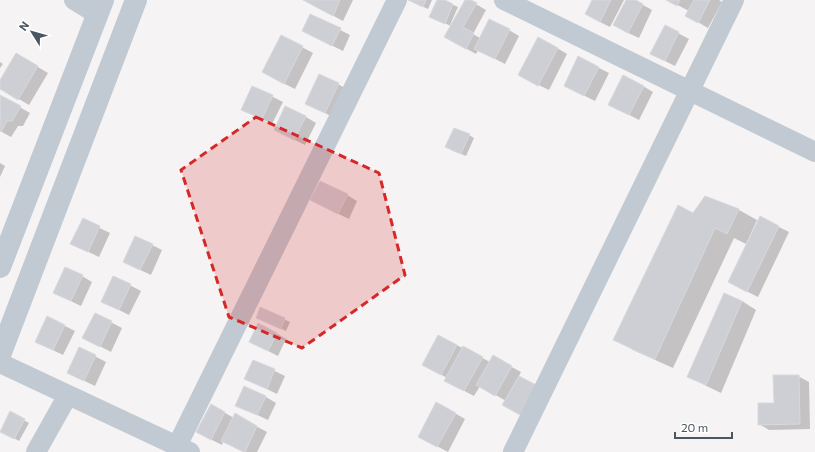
<svg xmlns="http://www.w3.org/2000/svg" width="815" height="452" viewBox="0 0 815 452" font-family="Commissioner,sans-serif">
<style>
.shadow{fill:#0003}
.building{fill:#cdcfd5;stroke:#d7d9de}
.lines{fill:none;stroke-linecap:round;stroke-linejoin:round}
.minor{stroke:#c1cad2;stroke-width:20}
.tertiary{stroke:#c1cad2;stroke-width:22}
.marked{fill:#d62828;fill-opacity:0.2;stroke:#d62828;stroke-width:3;stroke-dasharray:8 5;stroke-linejoin:round}
</style>
<rect width="100%" height="100%" fill="#f5f3f3"/>
<path class="shadow" d="M304,0H353L343,21Z
M409,0H432L428,9Z
M438,0H442L458,7L450,25L451,26L466,0H469L486,10L473,34L480,38L509,30L519,36L505,64L478,50L476,54L456,43L451,26L435,19Z
M593,0H624L610,27L596,20Z
M627,0H634L652,10L639,38L624,31Z
M668,0H719L722,2L708,28L696,21L689,11Z
M311,15L350,35L343,51L313,36Z
M665,26L689,39L675,66L661,59Z
M281,36L313,53L295,89L273,78Z
M557,48L567,54L549,90L530,81Z
M16,54L48,73L29,105L0,88V82Z
M579,58L609,73L595,101L565,86Z
M0,62L3,64L0,68Z
M338,84L348,90L335,118L317,109Z
M643,86L653,92L639,120L610,105Z
M253,87L283,102L272,124L242,109Z
M0,96L30,113L23,126H18L11,137L0,131Z
M306,117L316,123L305,145L275,130Z
M469,135L474,138L466,156L451,150Z
M0,163L5,166L0,177Z
M347,195L357,201L349,219L322,206Z
M706,197L739,210L757,220L746,244L734,238L673,368L633,350L615,340Z
M761,218L789,232L758,297L740,288Z
M83,220L110,233L99,257L72,244Z
M152,245L162,250L151,275L134,267Z
M82,276L92,282L81,306L54,293Z
M114,277L141,291L129,315L113,307Z
M742,301L756,310L721,393L688,377Z
M261,308L290,322L286,331L262,320Z
M95,314L122,328L111,352L84,338Z
M65,326L75,331L63,355L36,342Z
M276,333L286,339L278,356L250,342Z
M439,336L490,362L493,357L521,372L506,401L480,386L474,396L455,386L447,378L423,364Z
M79,348L106,362L95,386L68,373Z
M254,361L285,376L277,394L246,379Z
M798,376L809,382L810,429L769,430L759,424Z
M266,397L276,403L268,420L236,405Z
M437,403L465,419L448,452L429,442Z
M211,405L234,418L235,415L267,432L257,452H243L223,442L222,445L208,438Z
M10,413L29,423L19,441L1,431Z"/>
<path class="building" d="M303,0H340L333,16Z
M408,0H426L423,7Z
M437,0H445L453,4L445,24L429,17Z
M465,0H471L477,3L463,27L474,33L466,49L444,37Z
M592,0H611L600,22L585,14Z
M626,0H636L643,4L628,33L613,25Z
M666,0H680L677,6Z
M694,0H710L698,23L685,16Z
M310,14L341,28L332,46L302,31Z
M489,19L510,29L495,59L474,49Z
M665,25L679,32L665,61L650,54Z
M281,35L303,46L284,84L262,72Z
M538,37L558,48L538,86L518,75Z
M16,53L38,66L18,100L0,89V80Z
M578,56L599,67L584,96L564,86Z
M319,74L339,83L325,113L305,104Z
M623,75L644,86L629,115L608,105Z
M252,86L273,95L262,119L241,110Z
M0,95L21,106L12,121H7L1,132Z
M285,106L306,116L294,140L274,130Z
M454,128L470,134L461,154L445,147Z
M320,181L348,194L338,214L310,200Z
M705,196L739,209L727,234L715,228L655,359L613,340L678,205L693,213Z
M760,216L779,226L747,292L728,282Z
M83,218L100,226L88,252L70,244Z
M135,236L153,244L140,270L123,262Z
M65,267L83,275L71,301L53,293Z
M113,276L131,284L119,310L101,302Z
M724,293L742,301L706,385L687,377Z
M260,307L285,318L281,329L256,318Z
M95,313L112,321L100,347L82,338Z
M47,316L65,325L53,350L35,342Z
M258,323L277,333L268,351L249,342Z
M438,335L457,345L441,375L422,365Z
M463,346L483,357L464,391L444,381Z
M79,347L96,355L84,381L67,373Z
M493,355L512,366L495,396L476,385Z
M253,360L275,369L267,389L244,379Z
M773,375H799L800,424L758,425V403H774Z
M519,376L538,386L522,416L502,405Z
M244,386L266,396L257,415L235,406Z
M436,402L456,413L437,447L418,437Z
M211,404L225,412L211,440L196,432Z
M10,411L25,419L14,439L0,432Z
M235,413L257,426L245,452L221,441Z"/>
<g class="lines">
<path class="minor" d="M74,0L97,14
M504,0L815,152
M0,363L190,452
M177,446L397,0
M36,452L68,395
M513,452L734,0"/>
<path class="tertiary" d="M0,267L103,0
M0,355L136,0"/>
</g>
<path class="marked" d="M256,117L379,173L405,275L302,348L229,317L181,170Z"/>
<g transform="translate(32 32) rotate(307)" stroke="#ffffff" stroke-width="3" paint-order="stroke">
<path d="M0-3L7 15L0 10L-7 15Z" fill="#4a5661"/>
<text y="-6" font-size="11" font-weight="bold" text-anchor="middle" fill="#4a5661">N</text>
</g>
<path d="M675 432v6h57v-6" fill="none" stroke="#4a5661" stroke-width="2"/>
<text x="681" y="432" font-size="12" fill="#4a5661" stroke="#ffffff" stroke-width="3" paint-order="stroke">20 m</text>
</svg>
